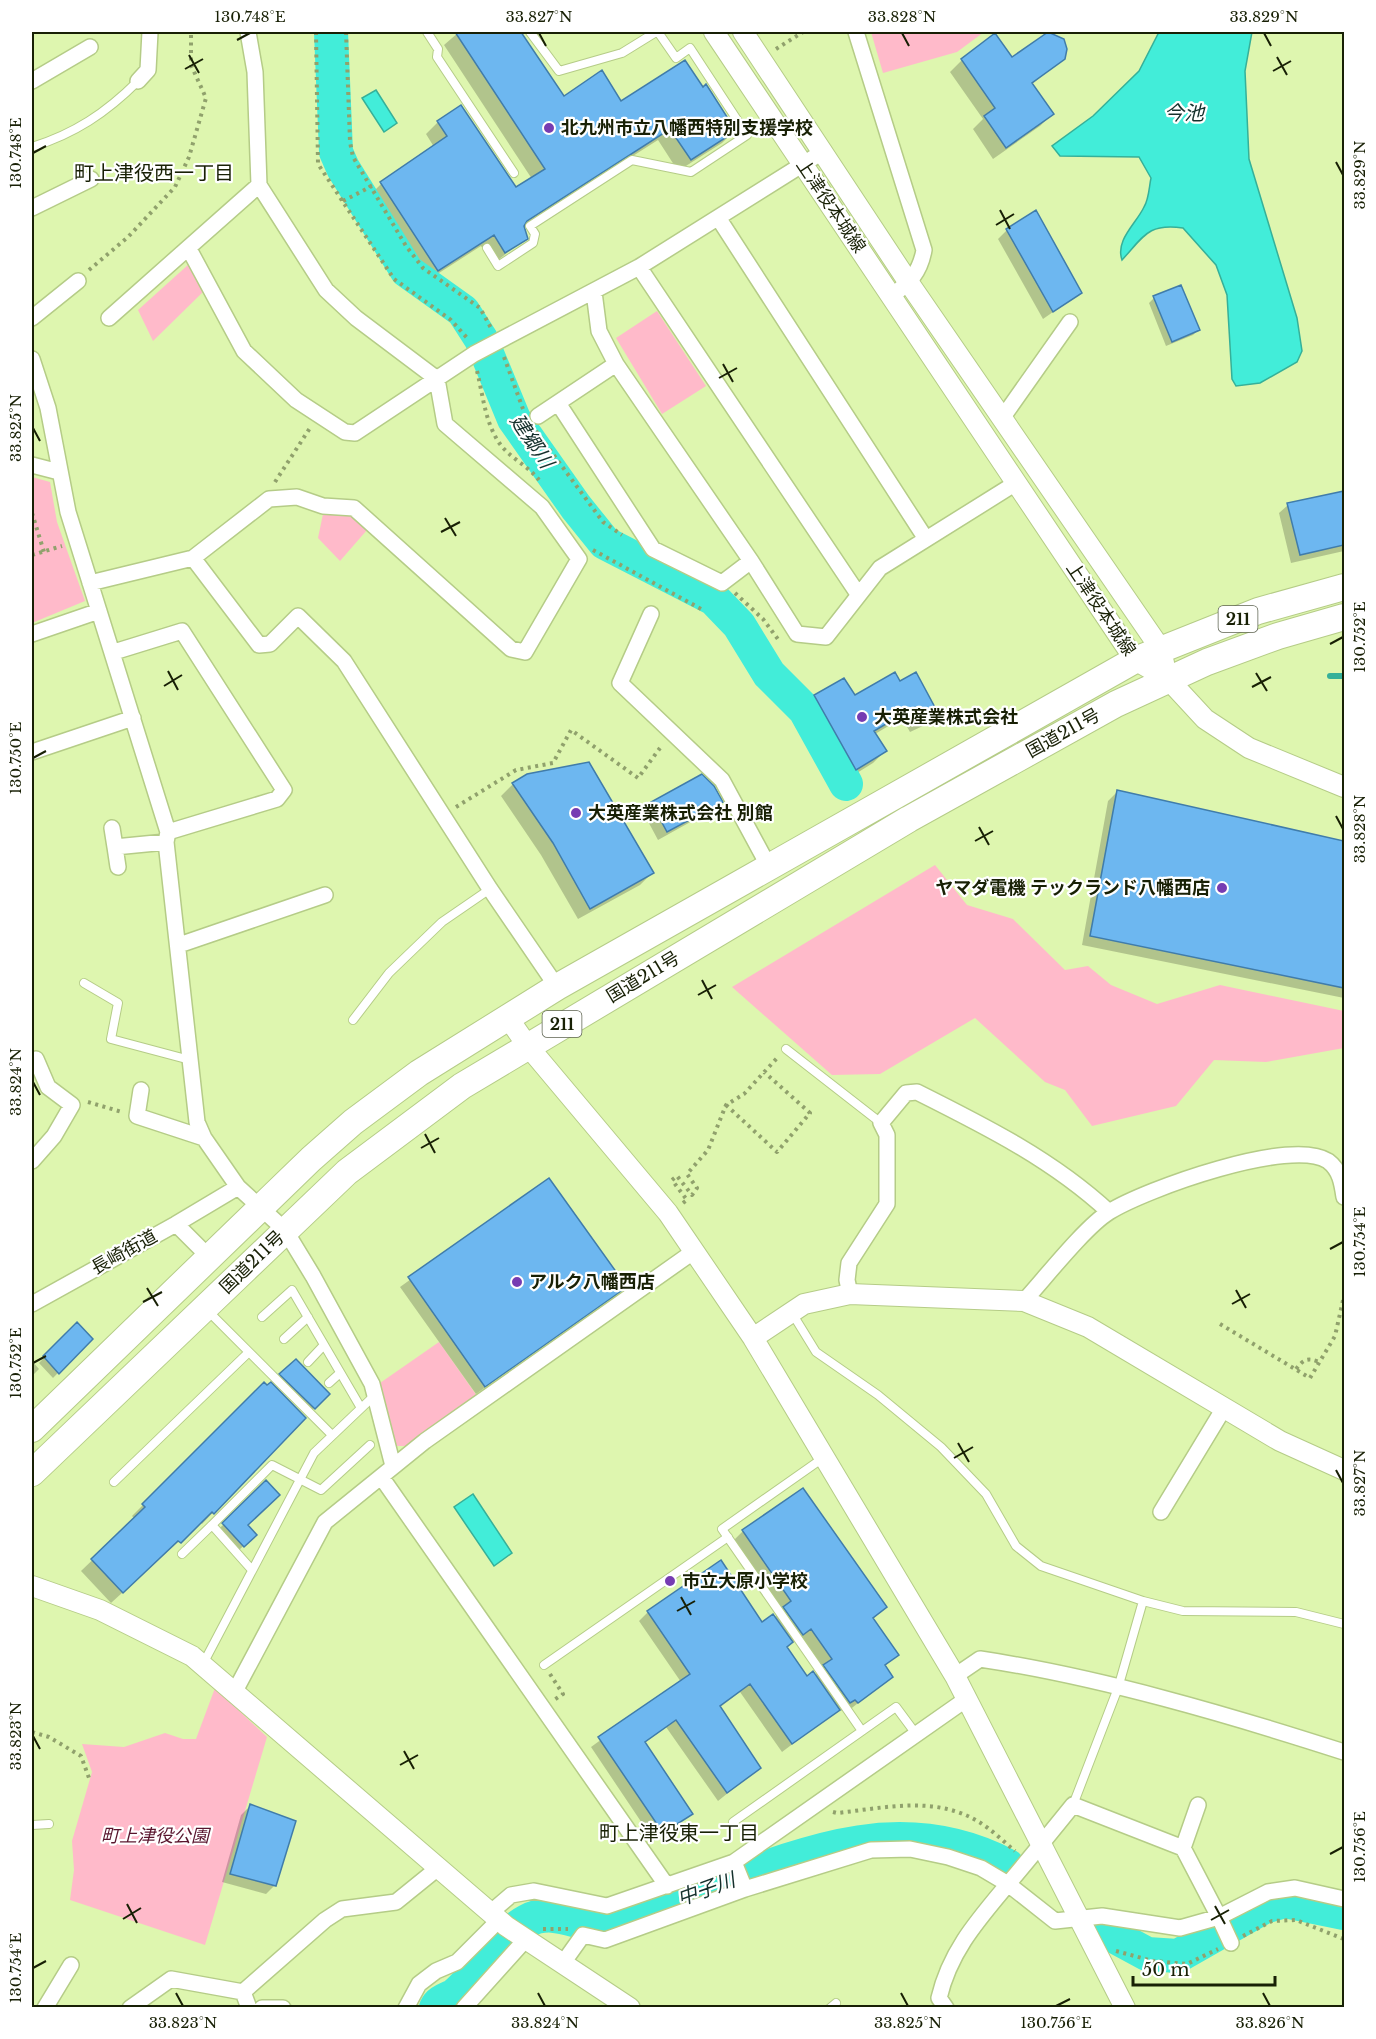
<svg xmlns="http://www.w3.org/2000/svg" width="1376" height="2039" viewBox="0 0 1376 2039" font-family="'Libre Baskerville','Noto Sans JP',serif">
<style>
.green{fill:#ffbaca}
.water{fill:#42edd9;stroke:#35b099;stroke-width:1.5}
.shadow{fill:#0003;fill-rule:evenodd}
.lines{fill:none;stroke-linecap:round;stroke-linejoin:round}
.stream{stroke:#35b099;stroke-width:6}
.river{stroke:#42edd9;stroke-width:34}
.building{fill:#6db7f0;stroke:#407caa;stroke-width:1.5}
.service-casing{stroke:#b5cc87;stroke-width:10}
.minor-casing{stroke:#b5cc87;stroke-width:18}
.tertiary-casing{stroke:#b5cc87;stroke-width:22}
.trunk-casing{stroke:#b5cc87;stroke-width:28}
.path{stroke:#90a16c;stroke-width:4;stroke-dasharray:3 4.5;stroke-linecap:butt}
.service{stroke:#fff;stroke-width:8}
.minor{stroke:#fff;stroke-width:15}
.tertiary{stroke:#fff;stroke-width:20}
.trunk{stroke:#fff;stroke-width:26}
.ticks{fill:none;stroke:#182005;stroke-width:2}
.poi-dot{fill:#763cb2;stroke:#fff;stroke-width:2}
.labels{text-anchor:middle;stroke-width:4.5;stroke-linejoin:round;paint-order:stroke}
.shield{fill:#fff;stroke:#5d6350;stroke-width:1.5}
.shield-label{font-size:16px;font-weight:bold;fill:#182005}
.poi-label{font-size:18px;font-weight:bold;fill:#182005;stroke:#fff;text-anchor:start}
.street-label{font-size:18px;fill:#182005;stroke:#fff}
.park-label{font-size:18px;font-style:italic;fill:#59152d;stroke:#fff}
.water-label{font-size:20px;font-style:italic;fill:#15302c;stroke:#fff}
.neighbourhood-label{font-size:20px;fill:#182005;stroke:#fff}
.neatline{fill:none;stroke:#182005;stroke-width:2}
.ticks-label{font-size:15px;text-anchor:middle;fill:#182005}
</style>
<rect width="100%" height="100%" fill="#def6af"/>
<path class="green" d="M871,32H984L957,52L883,73Z
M189,264L204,291L153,341L138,310Z
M657,311L706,386L662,414L616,338Z
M32,477L50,482L57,522L85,601L32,623Z
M323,514H351L367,530L340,561L318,538Z
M935,865L967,905L1013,919L1065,970L1088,966L1111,985L1157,1004L1220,985L1344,1011V1048L1266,1062L1214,1060L1176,1106L1092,1126L1065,1090L1045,1082L975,1018L880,1074L832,1075L732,987Z
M439,1342L477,1396L407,1446H396L380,1383Z
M215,1688L267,1737L205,1945L70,1900L74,1870L72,1841L92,1772L82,1744L124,1747L165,1733L183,1739H196Z"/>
<path class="water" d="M1159,32H1252L1245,71L1249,159L1297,318L1302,351L1297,362L1260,383L1236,386L1232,379L1227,295L1216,265L1183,228C1148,223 1144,236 1122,260C1115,240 1136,224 1144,207C1149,199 1149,187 1151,178L1139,157L1060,156L1052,146L1093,116L1139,71Z
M376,90L397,123L384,132L362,98Z
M473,1494L512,1553L494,1566L454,1507Z"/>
<path class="shadow" d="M459,32H520L564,98L621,103L734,131L722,143L678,171L658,140L523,226L526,238L493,264L481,246L425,282L369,196L381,184L434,147L426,134L438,122L461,107L516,190L532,179L444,45Z
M1064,58L1031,85L1052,114L1040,126L993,159L973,129L983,119L950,72L962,60Z
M1007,230L1080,293L1043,319L998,239Z
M1154,298L1198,330L1193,335L1166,346L1149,303Z
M1344,493V551L1291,563L1279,513L1288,505Z
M844,680L854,697L900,683L937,713L925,725L910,732L902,718L875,734L885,751L873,763L844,781L803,708L815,696Z
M513,784L652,873L640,885L578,919L541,855L501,796Z
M1117,792L1344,842V998L1082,945L1108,801Z
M721,801L712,810L658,840L643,812L652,803Z
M549,1180L625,1287L476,1394L400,1287Z
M77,1324L91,1339L53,1378L39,1363Z
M32,1361L39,1369L32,1376Z
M296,1361L328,1394L308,1414L275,1381Z
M264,1384L304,1418L202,1524L200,1522L111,1603L81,1571L135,1519L132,1516Z
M265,1482L246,1525L255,1535L238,1551L218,1530Z
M743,1531L885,1607L872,1620L897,1655L884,1667L891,1677L848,1711L846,1707L841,1711L839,1709L782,1752L740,1692L719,1708L759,1768L718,1801L666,1727L644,1743L691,1813L654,1841L591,1747L681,1682L639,1621L648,1612L761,1624L774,1618L782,1610L734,1540ZM802,1637L823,1667L814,1676L806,1678L786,1647Z
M250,1806L275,1885L266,1894L222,1882L241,1815Z"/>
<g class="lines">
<path class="stream" d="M1330,676H1344"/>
<path class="river" d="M331,32L336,152L343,168L407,271L463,311L481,339L514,419L576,507L605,543L714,599L739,625L769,674L805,710L846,784
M1110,1934L1147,1954L1178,1956L1264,1907L1285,1901L1344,1913
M436,2008C440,1999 451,1999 457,1993C482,1971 497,1937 527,1921C556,1905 584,1930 607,1924C740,1890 869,1792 1008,1866"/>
</g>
<path class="building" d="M455,32H521L564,96L602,70L621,101L685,60L703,87L706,84L736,131L691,160L670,129L527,221L524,226L528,239L505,253L494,235L438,271L380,182L447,136L437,121L461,105L516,187L545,169Z
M1048,32L1064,39L1067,49L1065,59L1032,83L1054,114L1006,148L984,116L995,108L961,59L995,33L1012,57Z
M1036,210L1082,293L1053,312L1006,229Z
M1181,285L1200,330L1172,342L1153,296Z
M1344,491V545L1300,555L1287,503Z
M895,672L900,681L916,672L938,713L923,721L915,707L874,731L887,751L856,770L814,695L844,678L855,695Z
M589,762L654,873L590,909L553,843L512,783L527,774Z
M702,774L714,786L723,802L667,832L651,802Z
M1117,790L1344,841V988L1090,936Z
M549,1178L627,1287L485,1387L408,1277Z
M77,1322L93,1339L59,1374L43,1356Z
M296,1359L330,1394L315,1409L279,1374Z
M264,1382L267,1385L271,1382L306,1418L214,1514L212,1512L181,1543L178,1541L123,1593L91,1559L145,1507L142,1504Z
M266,1480L280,1495L248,1525L257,1535L244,1547L222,1523Z
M803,1488L887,1607L873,1618L899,1655L885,1665L893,1677L858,1703L855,1700L850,1703L823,1665L832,1659L811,1629L803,1635L783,1607L791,1601L742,1530Z
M721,1560L762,1622L773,1614L793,1642L787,1647L807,1676L813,1671L840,1710L792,1744L750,1684L720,1706L761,1768L727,1793L676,1720L645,1742L693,1814L663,1833L598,1737L690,1674L647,1611Z
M250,1804L296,1821L276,1886L230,1874Z"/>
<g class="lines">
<g class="service-casing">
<path id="service" d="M427,32L438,49L437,57L514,173
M530,32L559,71L622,53L656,32
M32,147C74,134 106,113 138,81
M487,248L498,266L533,243L535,234L530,226L632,160L691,172L747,135L690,48L676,58L658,32
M84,983L118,1003L111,1039L190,1060
M353,1020L389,973L442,922L490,889
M786,1049L881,1123
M208,1311L332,1435
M792,1313L816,1352L878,1395L941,1447L986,1494L1016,1546L1041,1566L1143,1601
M262,1317L292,1290L361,1408
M284,1339L308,1317
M308,1362L324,1345
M329,1383L340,1373
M114,1482L249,1352
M182,1554L212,1525
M252,1570L212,1525L272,1465L321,1490L370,1445
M203,1664L314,1453L375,1395
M544,1665L728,1537
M862,1731L896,1707L916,1734
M1073,1805L1118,1688L1143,1601L1183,1611L1296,1612L1344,1624
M733,1822L862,1731L722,1529L823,1458
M32,1825L49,1824
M830,2008L836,2003"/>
</g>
<g class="minor-casing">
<path id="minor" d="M248,32L255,72L259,185
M856,32L924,250C920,272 910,283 891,296
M32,81L90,47
M138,81L148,70L150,32
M32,208L91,179
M719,219L926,539
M189,249L244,351L296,400L345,432L355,433L474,354L639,267L824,151
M639,267L858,594
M594,292L599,331L616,364L751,561L797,634L826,637L880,568L1016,483
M32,318L78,281
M32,359L48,408L68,512L168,832L166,842L197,1122L204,1138L238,1187L285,1230L313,1276L372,1384L393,1466
M558,403L653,549L722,583L751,561
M538,416L616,364
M1003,417L1070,322
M32,465L59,472
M193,558L259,645L270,644L298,616L344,661L490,889L557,987
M90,583L193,558L269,499L297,497L323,506L354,508L511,649L525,652L579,559L542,507L445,424L437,379L356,318L326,290L259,185L109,318
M651,614L620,683L722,780L769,867
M32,634L99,611
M114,652L182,631L284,790L277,799L168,832
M32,752L133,718
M112,828L115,847
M118,867L115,847L166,842
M179,945L325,895
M141,1090L137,1116L204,1138
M32,1161L54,1136L72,1105L48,1087L36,1059
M176,1224L238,1187
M850,1294L847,1280L849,1263L887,1204V1135L881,1123L906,1093L917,1092C985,1126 1053,1160 1109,1212
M1024,1301C1045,1278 1085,1227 1109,1212C1146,1189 1291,1137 1328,1161C1340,1170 1342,1183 1344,1197
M32,1304L176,1224L210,1258
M382,1478L667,1886
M1161,1512L1224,1408
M955,1676L980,1659C1100,1677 1229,1715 1344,1752
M234,1693L325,1522L425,1441L693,1252
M1183,1848L1198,1805
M734,1862L745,1889
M490,1913L511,1895L534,1891L607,1906L734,1862L968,1698
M1231,1943L1219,1917L1268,1892L1295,1888L1344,1899
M563,1963L583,1935L605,1940L745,1889L871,1850L910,1849L948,1857L981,1868L1008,1884L1055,1921L1102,1916L1180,1928L1219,1917L1183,1848L1073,1805C1052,1831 1030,1858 1008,1884C978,1920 950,1951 939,1998L946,2008
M243,1992L249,2008
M45,2008L71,1965
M130,2008L171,1979L243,1992L325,1920L342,1909L396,1902L438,1868
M262,2008H283
M406,2008L419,1984L436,1971L457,1962L499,1920
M464,2008L526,1939"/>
</g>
<g class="tertiary-casing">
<path id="tertiary" d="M714,32L1135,660L1168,679L1205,719L1249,748L1344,787
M743,32L909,283L1160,648L1164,663
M508,1018L527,1045L668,1213L753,1338L955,1676L1125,2008
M753,1338L804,1304L850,1294L1024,1301L1088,1327L1280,1441L1344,1470
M32,1586L100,1610L192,1656L506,1926L630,2008"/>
</g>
<g class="trunk-casing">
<path id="trunk" d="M32,1429L311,1159L353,1122L419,1073L557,987L1135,660L1258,611L1344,587
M32,1473L347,1172L462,1086L909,819L1116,704L1207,662L1278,636L1344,617"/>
</g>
<path class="path" d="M316,32L318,164L394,279L451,320L469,340
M346,32L350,142L353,157L406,246L423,268L480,308L491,328
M776,49L803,32
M343,201L372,186
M89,270L128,237L175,187L189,157L206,98L191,65V32
M504,357L523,409
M477,371C483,395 485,423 500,444C509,457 528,466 539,480
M536,431L603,522L622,535
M275,482L310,428
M32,513L44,552
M593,550L703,610
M32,555L62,546
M735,593L763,619L780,642
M456,807L516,770L553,763L571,730L638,778L660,748
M88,1102L122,1112
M726,1105L777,1152L810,1113L764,1072
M683,1203L687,1200L672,1180L677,1176L692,1195L697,1188L687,1174L708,1150L726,1105L744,1094L779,1056
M1220,1324L1310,1378L1335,1336L1344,1296
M1296,1369C1303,1360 1307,1357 1319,1362
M550,1674L563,1694L554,1700
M32,1732L49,1737L81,1756L89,1778
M833,1812L837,1813C885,1808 935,1795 979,1822C991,1829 1003,1841 1015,1851
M543,1929H568
M1243,1936L1272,1921L1296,1920L1344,1939
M1116,1951L1153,1961L1187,1964L1218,1949"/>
<use href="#service" class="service"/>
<use href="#minor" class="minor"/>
<use href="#tertiary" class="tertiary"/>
<use href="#trunk" class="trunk"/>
</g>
<path class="ticks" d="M539,33L546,46M902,33L909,46M1264,33L1271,46M237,40L250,33M189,55L199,73M1277,57L1287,75M185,69L203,59M1273,71L1291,61M33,153L46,146M1336,162L1343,175M1000,210L1010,229M996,225L1014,214M723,364L733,382M719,378L737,368M33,428L40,441M445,518L456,536M441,532L460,522M1330,644L1343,637M168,671L178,690M1256,673L1267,691M164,686L182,675M1252,687L1271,677M33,758L46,751M1336,816L1343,829M979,827L989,845M975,841L993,831M702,980L712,999M698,995L716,985M33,1082L40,1095M425,1134L435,1153M421,1148L439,1138M1330,1249L1343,1242M147,1288L158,1306M1236,1290L1246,1308M143,1302L162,1292M1232,1304L1250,1294M33,1363L46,1356M958,1443L969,1462M954,1458L973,1447M1336,1470L1343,1483M681,1597L691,1615M677,1611L695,1601M33,1736L40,1749M404,1751L414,1769M400,1765L418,1755M1330,1854L1343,1847M127,1904L137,1923M1215,1906L1225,1924M123,1919L141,1908M1211,1920L1229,1910M33,1968L46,1961M176,1993L183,2006M538,1993L545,2006M901,1993L908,2006M1263,1993L1270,2006M1056,2006L1070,1999"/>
<g class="poi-dot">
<circle cx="549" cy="128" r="6"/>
<circle cx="862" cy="717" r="6"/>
<circle cx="576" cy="813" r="6"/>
<circle cx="1222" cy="888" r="6"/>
<circle cx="517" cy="1282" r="6"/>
<circle cx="670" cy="1581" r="6"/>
</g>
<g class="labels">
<g class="shield">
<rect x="1218.5" y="606" width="39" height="26" rx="4.5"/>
<rect x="542.5" y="1011" width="39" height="26" rx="4.5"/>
</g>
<g class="shield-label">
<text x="1238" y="625">211</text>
<text x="562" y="1030">211</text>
</g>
<g class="poi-label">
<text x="561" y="134">北九州市立八幡西特別支援学校</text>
<text x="874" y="723">大英産業株式会社</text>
<text x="588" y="819">大英産業株式会社 別館</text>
<text x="1210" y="894" text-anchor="end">ヤマダ電機 テックランド八幡西店</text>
<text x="529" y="1288">アルク八幡西店</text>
<text x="682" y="1587">市立大原小学校</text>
</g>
<g class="street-label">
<text transform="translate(831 206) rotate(56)" y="6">上津役本城線</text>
<text transform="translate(1101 609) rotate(56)" y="6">上津役本城線</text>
<text transform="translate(1063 733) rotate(-29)" y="6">国道211号</text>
<text transform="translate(643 977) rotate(-31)" y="6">国道211号</text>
<text transform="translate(124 1252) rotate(-29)" y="6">長崎街道</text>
<text transform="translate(252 1262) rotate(-44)" y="6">国道211号</text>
</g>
<g class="park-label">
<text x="155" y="1842">町上津役公園</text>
</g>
<g class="water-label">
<text x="1184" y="120">今池</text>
<text transform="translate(532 441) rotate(56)" y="7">建郷川</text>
<text transform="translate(706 1889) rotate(-20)" y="7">中子川</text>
</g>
<g class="neighbourhood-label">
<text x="154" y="180">町上津役西一丁目</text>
<text x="679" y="1840">町上津役東一丁目</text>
</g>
</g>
<rect width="1376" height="2039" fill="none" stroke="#ffffff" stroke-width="66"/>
<path d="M1133 1976v9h142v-9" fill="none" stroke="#182005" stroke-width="3"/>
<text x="1142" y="1976" font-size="18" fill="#182005" stroke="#ffffff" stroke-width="4.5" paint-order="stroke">50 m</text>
<rect x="33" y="33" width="1310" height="1973" class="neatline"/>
<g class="ticks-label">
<text x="250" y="22">130.748°E</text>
<text x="539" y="22">33.827°N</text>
<text x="902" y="22">33.828°N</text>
<text x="1264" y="22">33.829°N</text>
<text transform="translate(16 153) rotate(-90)" y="5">130.748°E</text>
<text transform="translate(1360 175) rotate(-90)" y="5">33.829°N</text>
<text transform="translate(16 428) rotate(-90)" y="5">33.825°N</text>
<text transform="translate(1360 637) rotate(-90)" y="5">130.752°E</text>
<text transform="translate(16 758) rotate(-90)" y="5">130.750°E</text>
<text transform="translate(1360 829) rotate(-90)" y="5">33.828°N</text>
<text transform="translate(16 1082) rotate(-90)" y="5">33.824°N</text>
<text transform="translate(1360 1242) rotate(-90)" y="5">130.754°E</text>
<text transform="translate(16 1363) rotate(-90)" y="5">130.752°E</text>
<text transform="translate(1360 1483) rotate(-90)" y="5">33.827°N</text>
<text transform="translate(16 1736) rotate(-90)" y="5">33.823°N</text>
<text transform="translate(1360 1847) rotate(-90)" y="5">130.756°E</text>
<text transform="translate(16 1968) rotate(-90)" y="5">130.754°E</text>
<text x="183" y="2028">33.823°N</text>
<text x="545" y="2028">33.824°N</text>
<text x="908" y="2028">33.825°N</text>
<text x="1056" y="2028">130.756°E</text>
<text x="1270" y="2028">33.826°N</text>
</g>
</svg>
